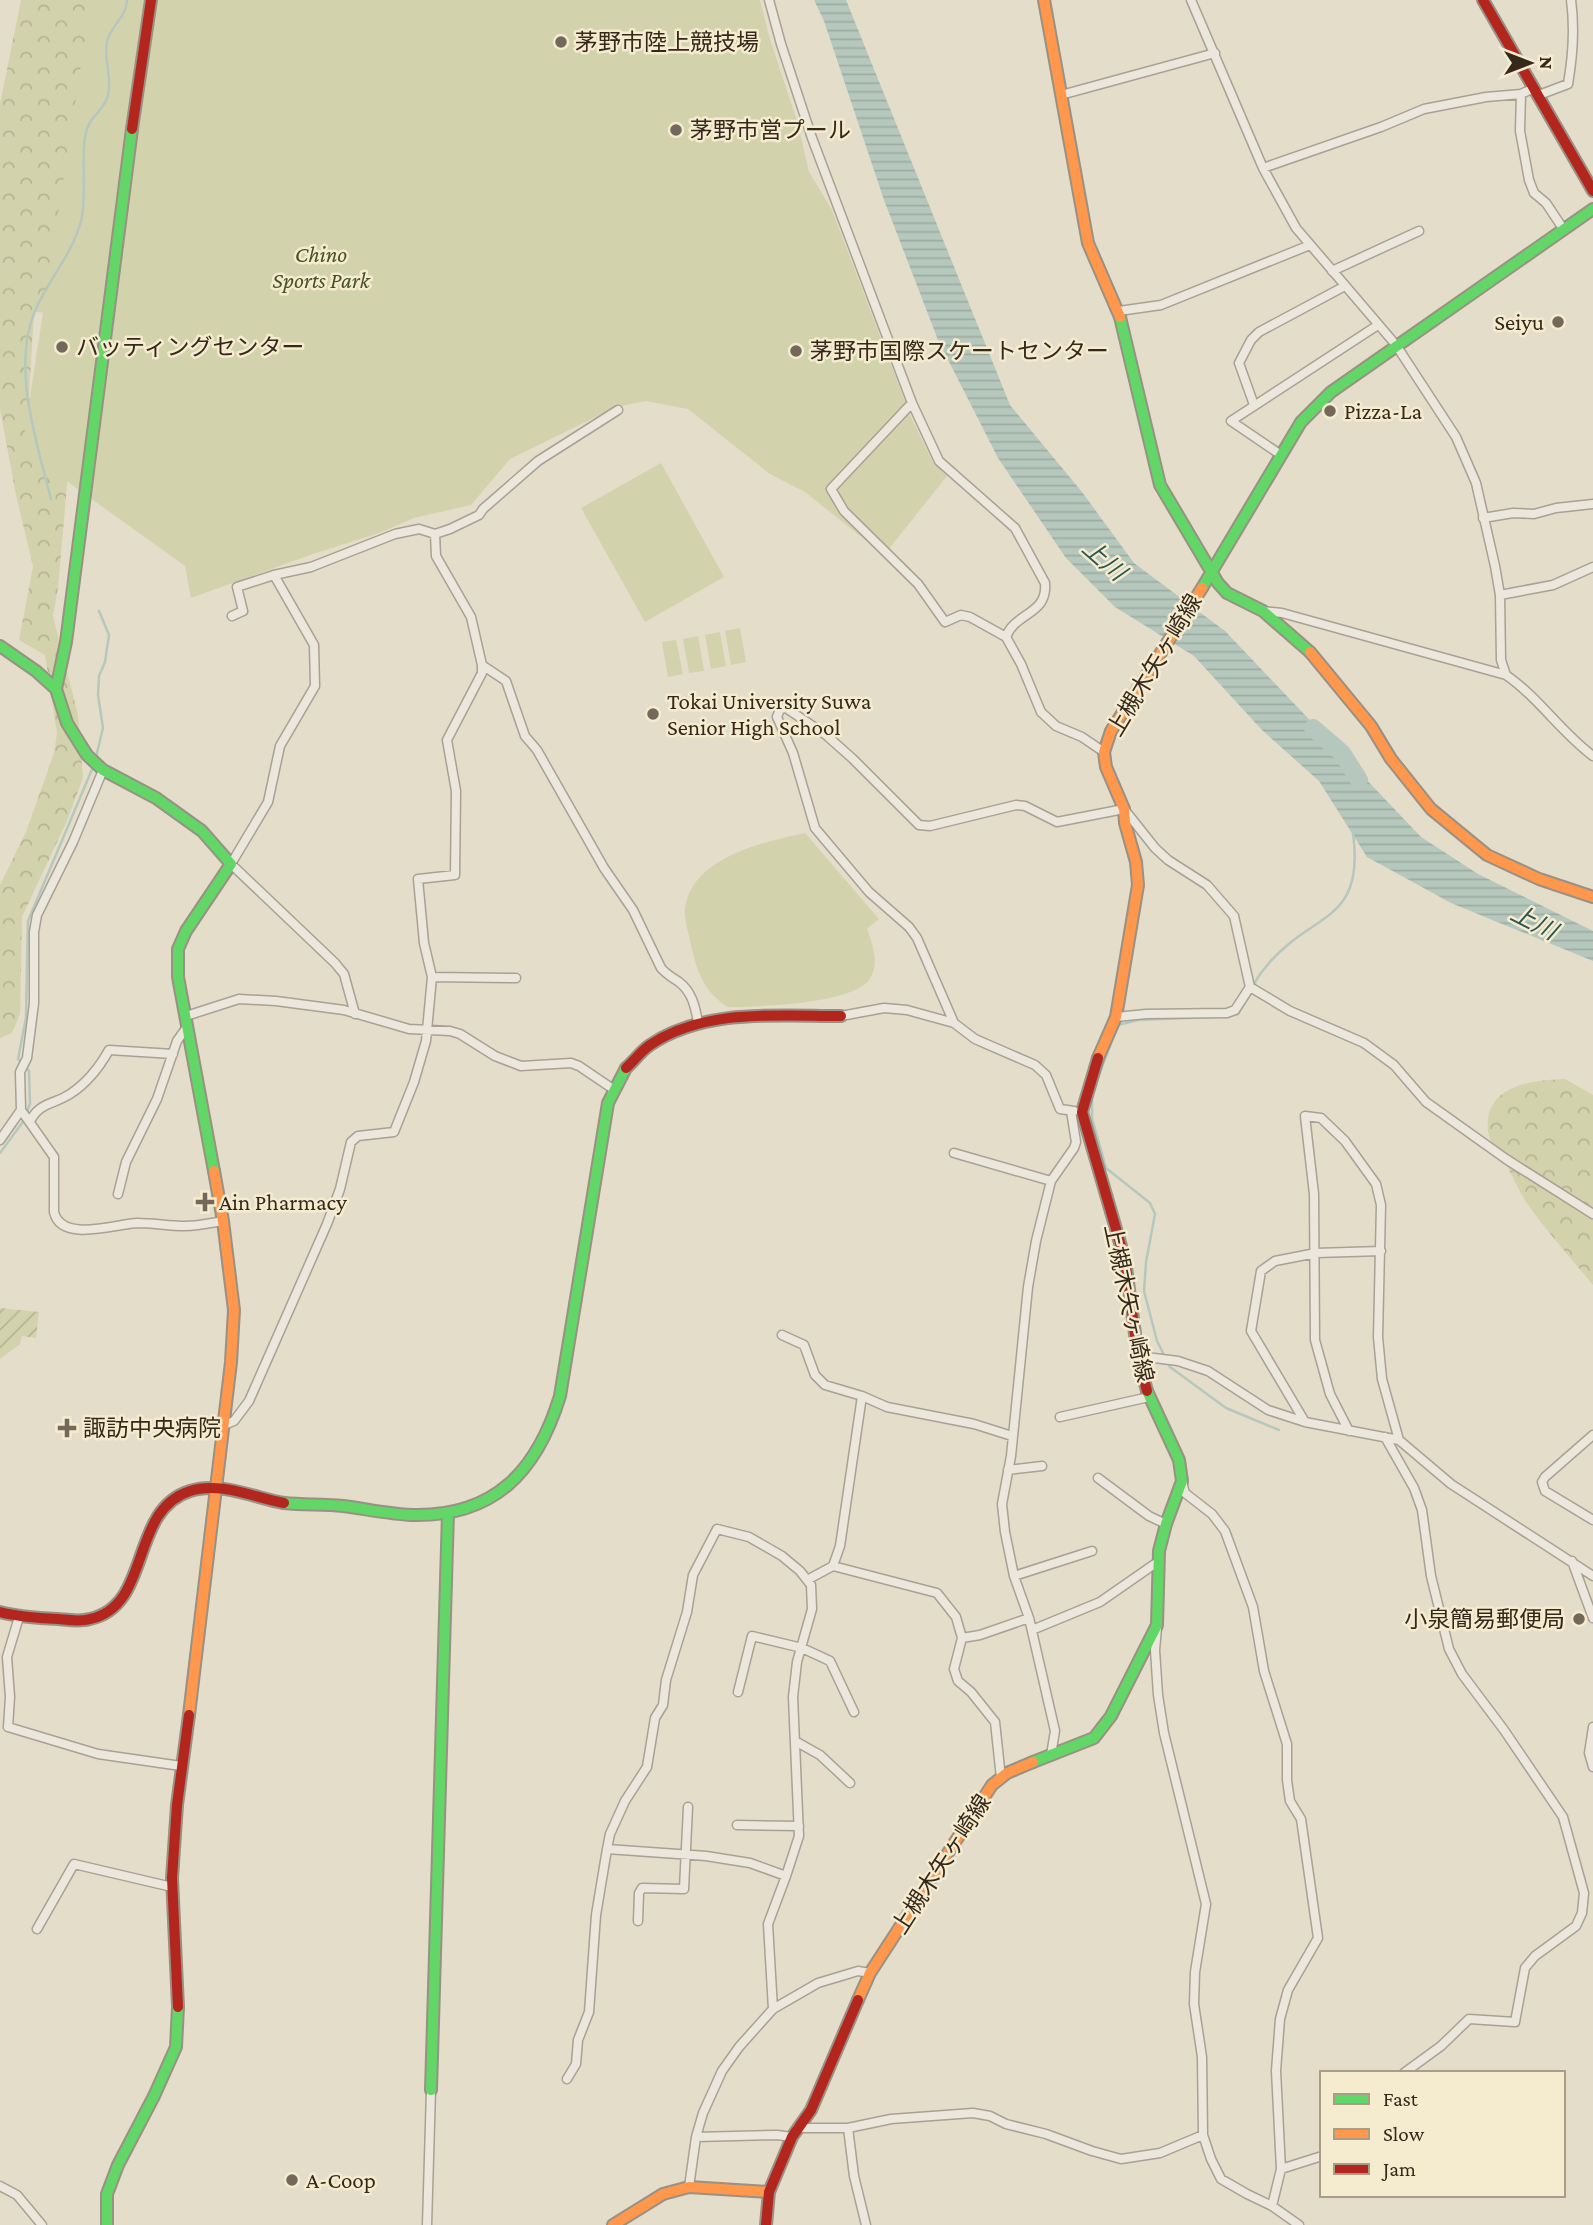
<svg xmlns="http://www.w3.org/2000/svg" width="1593" height="2225" viewBox="0 0 1593 2225" font-family="'Crimson Pro','Noto Sans JP',serif">
<style>
.forest{fill:url(#forest-crowns)}
.park{fill:#d2d3ac}
.garden{fill:url(#garden-furrows)}
.water{fill:url(#water-rules)}
.lines{fill:none;stroke-linecap:round;stroke-linejoin:round}
.stream{stroke:#b6c8bd;stroke-width:2.5}
.river{stroke:#b6c8bd;stroke-width:18}
.street-casing{stroke:#a8a194;stroke-width:11}
.fast-casing{stroke:#989184;stroke-width:14}
.slow-casing{stroke:#989184;stroke-width:14}
.jam-casing{stroke:#989184;stroke-width:14}
.street{stroke:#ece7dc;stroke-width:8}
.fast{stroke:#63d668;stroke-width:10}
.slow{stroke:#ff974d;stroke-width:10}
.jam{stroke:#b3261e;stroke-width:10}
.poi-dot{fill:#736859;stroke:#f5ebcf;stroke-width:2.5}
.labels{text-anchor:middle;stroke-width:5;stroke-linejoin:round;paint-order:stroke}
.poi-label{font-size:23px;fill:#36291c;stroke:#f5ebcf;text-anchor:start}
.park-label{font-size:23px;font-style:italic;fill:#455223;stroke:#f5ebcf}
.street-label{font-size:23px;fill:#36291c;stroke:#f5ebcf}
.water-label{font-size:24px;font-style:italic;fill:#2b5654;stroke:#f5ebcf}
</style>
<defs>
<pattern id="forest-crowns" width="20" height="18" patternUnits="userSpaceOnUse" patternTransform="scale(1.75)"><rect width="20" height="18" fill="#d2d3ac"/><path d="M2 6a3 3 0 1 1 6 0M12 15a3 3 0 1 1 6 0" fill="none" stroke="#b5b593"/></pattern>
<pattern id="garden-furrows" width="10" height="10" patternUnits="userSpaceOnUse" patternTransform="scale(1.75)"><rect width="10" height="10" fill="#d2d3ac"/><path d="M-1 1l2-2M0 10L10 0M9 11l2-2" fill="none" stroke="#b5b593"/></pattern>
<pattern id="water-rules" width="6" height="5" patternUnits="userSpaceOnUse" patternTransform="scale(1.75)"><rect width="6" height="5" fill="#b6c8bd"/><path d="M0 2.5h6" fill="none" stroke="#9daca2"/></pattern>
</defs>
<rect width="100%" height="100%" fill="#e4ddca"/>
<path class="forest" d="M21,0H137L93,315L34,312L29,398L79,410L68,474L58,588L53,616L78,715L83,778L66,823L22,917L20,1014L12,1033L0,1038V885L26,832L54,753L57,733L45,655L19,640L33,566L16,495L0,409V104Z
M1565,1079L1593,1095V1285C1571,1258 1546,1231 1526,1202C1519,1191 1514,1179 1508,1168C1501,1156 1490,1146 1488,1131C1483,1085 1533,1080 1565,1079Z"/>
<path class="park" d="M91,0H760L769,36L798,124L809,172L832,210L911,417L933,462L947,476L884,555L805,492L770,474L688,409L646,401L616,407L510,459L471,505L414,518L379,533L313,554L191,598L185,566L22,449Z
M661,463L724,577L645,622L581,508Z
M740,628L746,662L731,665L725,631Z
M720,632L726,666L711,669L705,635Z
M698,636L704,671L689,673L683,639Z
M676,640L683,674L668,677L662,642Z
M805,833L879,919L867,929C873,945 880,965 869,980C851,1004 758,1007 728,1007C704,992 697,972 691,945C689,934 684,920 685,908C692,857 764,842 805,833Z"/>
<path class="garden" d="M0,1308L39,1312L36,1338L22,1336L20,1344L0,1359Z"/>
<path class="water" d="M814,0H846L1010,405L1082,492L1134,563L1225,631L1421,837L1478,874L1593,931V961L1451,903L1367,857L1319,781L1262,730L1194,656L1115,607L1066,558L998,458L938,340L884,200L824,21Z"/>
<g class="lines">
<path class="stream" d="M51,499C37,443 11,367 35,311C48,280 72,255 81,221C88,194 79,147 88,126C93,115 106,107 108,95C113,78 103,60 107,42C110,26 127,17 127,0
M96,757L103,728L98,695L99,676L105,662L109,635L99,611
M1254,985C1257,976 1263,971 1269,963C1314,911 1365,923 1353,833
M1212,1017L1138,1020L1118,1025L1092,1093V1118L1106,1168L1150,1203L1155,1214L1146,1262L1144,1291L1157,1341L1170,1367L1226,1408L1279,1430
M1226,1017L1238,1014L1252,991
M27,1112L30,1103L29,1071L18,1059L26,1018L28,921L93,767
M0,1153L25,1119"/>
<path class="river" d="M1313,728L1342,753L1359,780"/>
<g class="street-casing">
<path id="street" d="M769,0L781,44L812,138L912,403L939,461L1015,528L1045,583C1048,615 1015,612 1006,637
M1191,0L1263,168L1296,228L1396,345L1456,437L1476,483L1495,566L1500,595L1501,660L1506,675
M1521,94L1520,131L1529,180L1534,193L1546,203L1564,230
M1061,95L1215,53
M1539,95L1568,84C1573,55 1575,29 1571,0
M1263,168L1381,127L1424,109L1486,97L1521,94L1534,88
M1332,271L1419,231
M1119,311L1161,305L1310,245
M912,403L831,489L844,511L918,584L945,622L961,615L970,617L1006,637L1021,664L1041,712L1056,726L1082,737L1104,752
M1254,405L1239,363L1251,340L1259,332L1345,286
M1281,455L1231,421L1378,325
M1483,518L1513,513L1534,514L1556,508L1593,504
M1500,595L1553,585L1593,567
M1263,611L1282,613L1506,675C1539,698 1561,732 1593,756
M232,616L243,611L237,587L274,575
M482,665L506,681L525,736L537,750L604,868L633,910L661,968C667,975 672,977 679,982C692,992 695,1006 698,1022
M432,977L516,978
M1250,987L1290,1011L1364,1043L1394,1065L1426,1102L1506,1159L1593,1214
M355,1014L344,974L335,963L231,864L268,802L280,746L315,686L314,645L274,575L311,567L395,534L419,529L435,534L450,529L479,515L483,509L538,461L618,410
M186,1016L239,999L276,1001L344,1010L409,1029L450,1031L460,1034L495,1056L521,1066L571,1063L579,1066L613,1089
M841,1016L884,1008L907,1010L954,1023L975,1039L1035,1065L1046,1075L1060,1109L1074,1111
M954,1023L917,938L909,927L869,892L815,828L793,753L777,717L780,709L786,708L826,735L853,759L919,825L930,826L1016,805L1025,806L1057,822L1124,809L1155,848L1168,860L1207,885L1234,916L1250,987L1235,1010L1227,1013L1146,1014L1116,1017
M21,1110L54,1157V1212C61,1243 116,1224 137,1223C153,1223 169,1226 185,1226C198,1226 211,1223 223,1221
M30,1121C40,1102 53,1105 70,1094C87,1083 99,1068 109,1050L173,1054
M0,1140L21,1110L20,1072L27,1058L34,1003V932L37,915L73,842L103,770
M954,1153L1051,1181
M118,1194L126,1162L157,1099L177,1041L187,1027
M782,1335L804,1345L815,1375L825,1385L862,1396L887,1407L974,1424L1012,1436
M1138,1356L1178,1361L1208,1371L1268,1410L1305,1422L1399,1440L1451,1484L1593,1576
M1060,1417L1149,1397
M1305,1422L1251,1331L1261,1271L1275,1261L1316,1253L1381,1251
M224,1425L234,1421L249,1401L327,1224L340,1189L351,1142L358,1136L394,1132L414,1082L426,1041L432,977L424,943L418,879L455,875L456,791L447,740L482,673V665L471,617L436,556L435,534
M1349,1431L1330,1394L1315,1340L1314,1194L1305,1116L1321,1118L1345,1141L1376,1184L1381,1205L1378,1337L1382,1379L1399,1440
M1593,1435L1545,1477L1542,1482L1545,1491L1593,1520
M1385,1437L1414,1488L1422,1510L1431,1576L1449,1649L1462,1674L1504,1730L1563,1817L1584,1893L1582,1913L1576,1926L1535,1956L1525,1968L1515,2022L1469,2019L1441,2046L1404,2073
M1008,1470L1042,1466
M1098,1478L1149,1516L1166,1524
M1182,1481L1185,1493L1212,1514L1225,1531L1253,1607L1264,1671L1287,1744V1780L1290,1801L1301,1819L1318,1938L1288,1990L1280,2019L1276,2071L1281,2169L1272,2206
M717,1529L749,1537L782,1556L800,1571L811,1585L812,1609L797,1662L793,1697L799,1836L786,1876L750,1863L706,1856L607,1849L610,1834L625,1801L647,1767L655,1718L663,1705L666,1680L687,1612L693,1575Z
M1572,1561L1593,1618
M833,1566L937,1593L956,1617L962,1638
M1014,1576L1092,1551
M807,1580L833,1566L840,1546L862,1396
M1157,1628L1155,1650L1158,1695L1164,1733L1206,1904L1195,1972L1194,2004L1202,2057L1203,2135L1211,2159L1221,2179L1247,2194L1272,2206L1299,2225
M1032,1630L1100,1602L1159,1561
M738,1692L752,1636L802,1648L830,1661L854,1712
M8,1727L98,1754L181,1766
M8,1727L10,1697L7,1657L19,1617
M1593,1727L1589,1753L1593,1767
M795,1741L820,1755L850,1783
M1051,1755L1055,1731L1029,1618L1014,1576L1005,1532L1002,1504L1011,1456L1028,1287L1036,1241L1051,1181L1074,1148L1076,1142L1071,1111
M1001,1778L995,1722L971,1692L958,1681L954,1669L962,1638L980,1635L1029,1618
M737,1825L799,1826
M638,1921L639,1893L642,1888L684,1889L688,1807
M37,1929L74,1864L172,1887
M773,2009L768,1924L786,1876
M567,2079L576,2064L578,2040L589,2012L596,1915L607,1849
M797,2128H848L891,2119L973,2113L990,2116L1006,2124L1046,2134L1092,2151L1121,2159L1160,2153L1203,2135
M848,2128L854,2176L866,2225
M696,2137L777,2135L792,2137
M1281,2169L1322,2156
M0,2186L17,2195L42,2225
M689,2187L696,2137L703,2113L722,2071L739,2047L773,2009L818,1983L858,1971L870,1973
M427,2225L431,2090"/>
</g>
<g class="fast-casing">
<path id="fast" d="M1120,317L1160,485L1218,583L1227,593L1263,611L1310,652
M1202,588L1301,422L1331,392L1593,209
M0,646L36,671L56,689L67,723L87,755L103,770L156,798L202,831L231,864L186,931L178,949V977L214,1171
M56,689L66,642L132,129
M284,1503C304,1505 324,1504 343,1506C366,1509 389,1514 412,1515C495,1517 537,1471 560,1396L608,1103L626,1068
M1033,1762L1094,1738L1111,1716L1157,1625L1159,1551L1166,1524L1182,1481L1179,1460L1147,1391
M431,2090L448,1513
M107,2225V2194L118,2165L154,2096L176,2047L178,2007"/>
</g>
<g class="slow-casing">
<path id="slow" d="M1044,0L1088,243L1120,317
M1310,652L1371,726L1391,759L1431,809L1487,855L1539,879L1593,897
M1098,1058L1116,1017L1138,885L1136,862L1125,823L1124,809L1106,767L1104,752L1111,731L1202,588
M189,1715L231,1362L234,1310L223,1221L214,1171
M858,2000L870,1973L992,1785L1007,1773L1033,1762
M613,2225L663,2194L689,2187L769,2192"/>
</g>
<g class="jam-casing">
<path id="jam" d="M1483,0L1593,191
M132,129L151,0
M1098,1058L1082,1112L1125,1260L1138,1356L1147,1391
M626,1068C634,1061 641,1051 650,1045C705,1008 778,1016 841,1016
M0,1612C19,1617 38,1618 58,1619C69,1620 80,1622 90,1619C152,1606 129,1510 190,1491C220,1481 255,1498 284,1503
M178,2007L172,1878L177,1805L189,1715
M766,2225L769,2192L792,2137L811,2110L858,2000"/>
</g>
<use href="#street" class="street"/>
<use href="#fast" class="fast"/>
<use href="#slow" class="slow"/>
<use href="#jam" class="jam"/>
</g>
<g class="poi-dot">
<circle cx="561" cy="42" r="7"/>
<circle cx="676" cy="130" r="7"/>
<circle cx="1558" cy="322" r="7"/>
<circle cx="62" cy="347" r="7"/>
<circle cx="796" cy="351" r="7"/>
<circle cx="1330" cy="411" r="7"/>
<circle cx="653" cy="714" r="7"/>
<path d="M201.5 1191.5h7v7h7v7h-7v7h-7v-7h-7v-7h7z"/>
<path d="M63.5 1417.5h7v7h7v7h-7v7h-7v-7h-7v-7h7z"/>
<circle cx="1579" cy="1619" r="7"/>
<circle cx="292" cy="2180" r="7"/>
</g>
<g class="labels">
<g class="poi-label">
<text x="575" y="50">茅野市陸上競技場</text>
<text x="690" y="138">茅野市営プール</text>
<text x="1544" y="330" text-anchor="end">Seiyu</text>
<text x="76" y="355">バッティングセンター</text>
<text x="810" y="359">茅野市国際スケートセンター</text>
<text x="1344" y="419">Pizza-La</text>
<text x="667" y="709">Tokai University Suwa<tspan x="667" dy="26">Senior High School</tspan></text>
<text x="219" y="1210">Ain Pharmacy</text>
<text x="83" y="1436">諏訪中央病院</text>
<text x="1565" y="1627" text-anchor="end">小泉簡易郵便局</text>
<text x="306" y="2188">A-Coop</text>
</g>
<g class="park-label">
<text x="321" y="262">Chino<tspan x="321" dy="26">Sports Park</tspan></text>
</g>
<g class="street-label">
<text transform="translate(1154 665) rotate(-59)" y="8">上槻木矢ヶ崎線</text>
<text transform="translate(1129 1303) rotate(78)" y="8">上槻木矢ヶ崎線</text>
<text transform="translate(941 1864) rotate(-57)" y="8">上槻木矢ヶ崎線</text>
</g>
<g class="water-label">
<text transform="translate(1104 560) rotate(41)" y="8">上川</text>
<text transform="translate(1534 922) rotate(27)" y="8">上川</text>
</g>
</g>
<rect x="1320" y="2071" width="245" height="126" fill="#f5ebcf" stroke="#a99d87" stroke-width="2"/>
<rect x="1334" y="2094" width="35" height="10" fill="#63d668" stroke="#a99d87" stroke-width="2"/>
<text x="1383" y="2106" font-size="21" fill="#36291c">Fast</text>
<rect x="1334" y="2129" width="35" height="10" fill="#ff974d" stroke="#a99d87" stroke-width="2"/>
<text x="1383" y="2141" font-size="21" fill="#36291c">Slow</text>
<rect x="1334" y="2164" width="35" height="10" fill="#b3261e" stroke="#a99d87" stroke-width="2"/>
<text x="1383" y="2176" font-size="21" fill="#36291c">Jam</text>
<g transform="translate(1530 63) rotate(90)" stroke="#f5ebcf" stroke-width="5" paint-order="stroke">
<path d="M0-5L12 26L0 18L-12 26Z" fill="#36291c"/>
<text y="-10" font-size="19" font-weight="bold" text-anchor="middle" fill="#36291c">N</text>
</g>
</svg>
